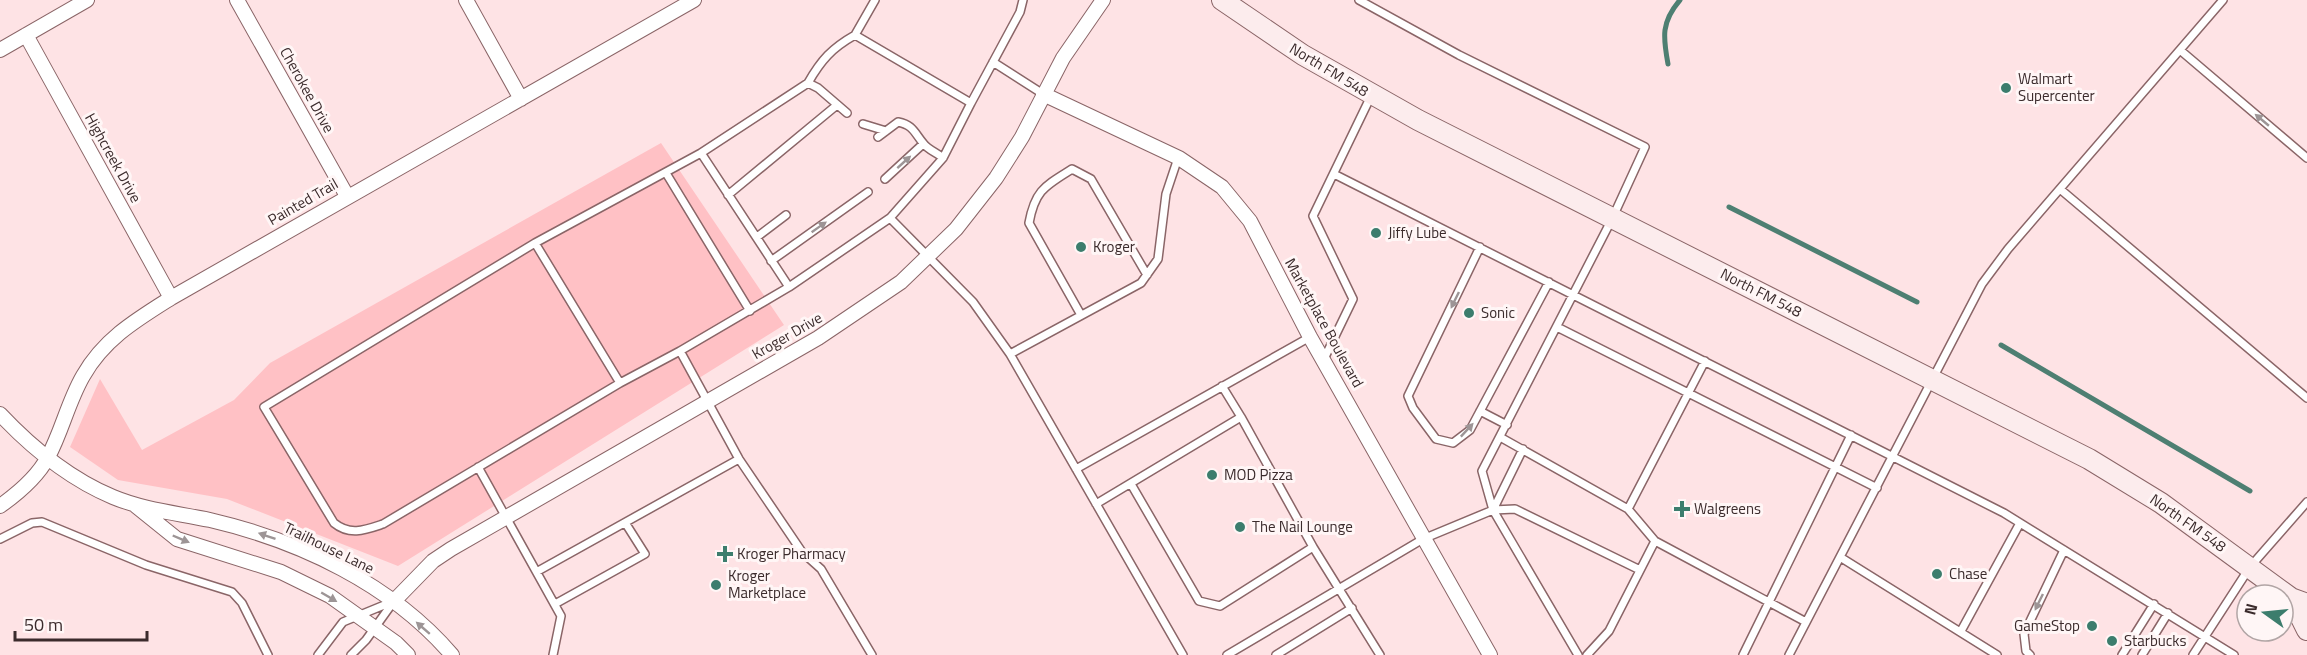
<svg xmlns="http://www.w3.org/2000/svg" width="2307" height="655" viewBox="0 0 2307 655" font-family="'Titillium Web',sans-serif">
<style>
.green{fill:#ffc1c5}
.lines{fill:none;stroke-linecap:round;stroke-linejoin:round}
.stream{stroke:#4e7f72;stroke-width:5}
.service-casing{stroke:#8a6567;stroke-width:10}
.minor-casing{stroke:#8a6567;stroke-width:16}
.secondary-casing{stroke:#8a6567;stroke-width:22}
.service{stroke:#fff;stroke-width:7}
.minor{stroke:#fff;stroke-width:14}
.secondary{stroke:#fceced;stroke-width:20}
.oneway{fill:#9d9596}
.poi-dot{fill:#3c7d6d;stroke:#fff6f6;stroke-width:2}
.labels{text-anchor:middle;stroke-width:6;stroke-linejoin:round;paint-order:stroke}
.street-label{font-size:15px;fill:#3b2b2c;stroke:#fff6f6}
.poi-label{font-size:15px;fill:#3b2b2c;stroke:#fff6f6;text-anchor:start}
</style>
<rect width="100%" height="100%" fill="#fee3e5"/>
<path class="green" d="M661,143L784,325L398,566L227,499L118,480L70,447L100,379L142,450L234,400L270,363Z"/>
<g class="lines">
<path class="stream" d="M1668,64C1663,37 1661,22 1680,0
M1729,207L1917,302
M2001,345L2250,491"/>
<g class="service-casing">
<path id="service" d="M875,0L855,35L971,103L1020,12L1023,0
M2180,50L2307,158
M993,62L1043,94
M808,83C821,60 832,48 855,35
M847,113L818,88L808,83L701,153L789,287L890,218L973,302L1010,354L1183,655
M863,124L886,131
M878,137L898,122C913,125 914,132 923,143C927,149 937,153 943,158L890,218
M701,153L535,243L620,383L680,351L739,459L802,552L821,569L872,655
M943,158L971,103
M666,173L750,311
M1334,174L2004,513L2234,655
M885,179L923,144
M2060,189L2307,398
M728,195L837,105
M757,237L786,215
M535,243L264,407L334,523C350,536 365,530 383,524L620,383
M1480,247L1408,396L1413,408L1436,439L1453,443L1470,430L1549,282
M771,261L868,192
M1081,315L1029,223C1035,190 1045,186 1072,169L1091,179L1147,275
M1557,327L1877,488
M680,351L789,287
M1010,354L1141,283L1158,259L1166,194L1178,158
M1324,359L1353,299L1313,216L1371,96
M1480,411L1507,425
M1241,417L1313,547
M1500,437L1628,509L1655,541L1806,622
M1523,449L1493,510L1578,655
M478,467L561,616L553,655
M1076,469L1310,337
M1131,484L1199,601L1220,606L1313,547L1380,655
M1096,504L1241,417L1222,386
M1628,509L1705,361
M1493,510L1515,509L1640,570
M0,539L32,523L42,522L146,565L232,592L242,603L268,655
M1840,557L1997,655
M538,571L739,459
M555,604L645,554L626,524
M1961,631L2020,523
M318,655L343,622L394,601
M351,655L366,640L394,601
M1227,655L1423,539L1493,510L1482,471L1612,219L1645,147L1459,55L1359,0
M1276,655L1352,608
M1587,655L1609,631L1655,541
M1743,655L1851,435
M1789,655L1982,284L2008,249L2223,0
M2030,655L2026,651L2024,634L2064,550
M2122,655L2154,604
M2142,655L2168,613
M2193,655L2250,567L2307,502"/>
</g>
<g class="minor-casing">
<path id="minor" d="M237,0L347,196
M466,0L521,99
M26,35L171,298
M0,50L87,0
M1043,94L1179,158L1222,187L1250,221L1310,337L1490,655
M0,414C32,448 70,479 113,497C144,510 177,513 210,520C300,541 391,584 452,655
M0,506C17,494 38,476 48,457C62,431 68,402 83,376C104,339 136,320 171,298L694,0
M136,506L177,539L281,572L330,596L396,643L408,655
M394,601L433,561L451,549L818,338L901,282L956,229L996,178L1022,137L1063,58L1103,0"/>
</g>
<g class="secondary-casing">
<path id="secondary" d="M1222,0L1303,55L1418,120L2089,459L2161,503L2291,598L2307,604
M2291,598L2307,630"/>
</g>
<use href="#service" class="service"/>
<use href="#minor" class="minor"/>
<use href="#secondary" class="secondary"/>
</g>
<defs><path id="oneway-solid" d="M-6-.8H1V-3.2L6.5 0L1 3.2V.8H-6Z" transform="scale(1.5)"/></defs>
<g class="oneway">
<use href="#oneway-solid" transform="translate(2262 120) rotate(-140)"/>
<use href="#oneway-solid" transform="translate(904 162) rotate(-42)"/>
<use href="#oneway-solid" transform="translate(819 227) rotate(-35)"/>
<use href="#oneway-solid" transform="translate(1455 300) rotate(116)"/>
<use href="#oneway-solid" transform="translate(1467 430) rotate(-47)"/>
<use href="#oneway-solid" transform="translate(267 536) rotate(-161)"/>
<use href="#oneway-solid" transform="translate(181 539) rotate(23)"/>
<use href="#oneway-solid" transform="translate(329 597) rotate(30)"/>
<use href="#oneway-solid" transform="translate(2039 602) rotate(116)"/>
<use href="#oneway-solid" transform="translate(423 628) rotate(-139)"/>
</g>
<g class="poi-dot">
<circle cx="2006" cy="88" r="6"/>
<circle cx="1376" cy="233" r="6"/>
<circle cx="1081" cy="247" r="6"/>
<circle cx="1469" cy="313" r="6"/>
<circle cx="1212" cy="475" r="6"/>
<path d="M1679 500h6v6h6v6h-6v6h-6v-6h-6v-6h6z"/>
<circle cx="1240" cy="527" r="6"/>
<path d="M722 545h6v6h6v6h-6v6h-6v-6h-6v-6h6z"/>
<circle cx="1937" cy="574" r="6"/>
<circle cx="716" cy="585" r="6"/>
<circle cx="2092" cy="626" r="6"/>
<circle cx="2112" cy="641" r="6"/>
</g>
<g class="labels">
<g class="street-label">
<text transform="translate(1329 70) rotate(31)" y="5">North FM 548</text>
<text transform="translate(307 90) rotate(61)" y="5">Cherokee Drive</text>
<text transform="translate(113 158) rotate(61)" y="5">Highcreek Drive</text>
<text transform="translate(303 202) rotate(-30)" y="5">Painted Trail</text>
<text transform="translate(1761 293) rotate(27)" y="5">North FM 548</text>
<text transform="translate(1324 323) rotate(61)" y="5">Marketplace Boulevard</text>
<text transform="translate(787 336) rotate(-30)" y="5">Kroger Drive</text>
<text transform="translate(2188 523) rotate(35)" y="5">North FM 548</text>
<text transform="translate(329 548) rotate(26)" y="5">Trailhouse Lane</text>
</g>
<g class="poi-label">
<text x="2018" y="84">Walmart<tspan x="2018" dy="17">Supercenter</tspan></text>
<text x="1388" y="238">Jiffy Lube</text>
<text x="1093" y="252">Kroger</text>
<text x="1481" y="318">Sonic</text>
<text x="1224" y="480">MOD Pizza</text>
<text x="1694" y="514">Walgreens</text>
<text x="1252" y="532">The Nail Lounge</text>
<text x="737" y="559">Kroger Pharmacy</text>
<text x="1949" y="579">Chase</text>
<text x="728" y="581">Kroger<tspan x="728" dy="17">Marketplace</tspan></text>
<text x="2080" y="631" text-anchor="end">GameStop</text>
<text x="2124" y="646">Starbucks</text>
</g>
</g>
<g transform="translate(2265 613) rotate(285)"><circle r="28" fill="#fff6f6" stroke="#b1a5a5" stroke-width="1.5"/>
<path d="M0-4.5L10 22L0 15L-10 22Z" fill="#3c7d6d"/>
<text y="-9" font-size="16" font-weight="bold" text-anchor="middle" fill="#3b2b2c">N</text>
</g>
<path d="M15 631v9h132v-9" fill="none" stroke="#3b2b2c" stroke-width="3"/>
<text x="24" y="631" font-size="18" fill="#3b2b2c" stroke="#fff6f6" stroke-width="4.5" paint-order="stroke">50 m</text>
</svg>
